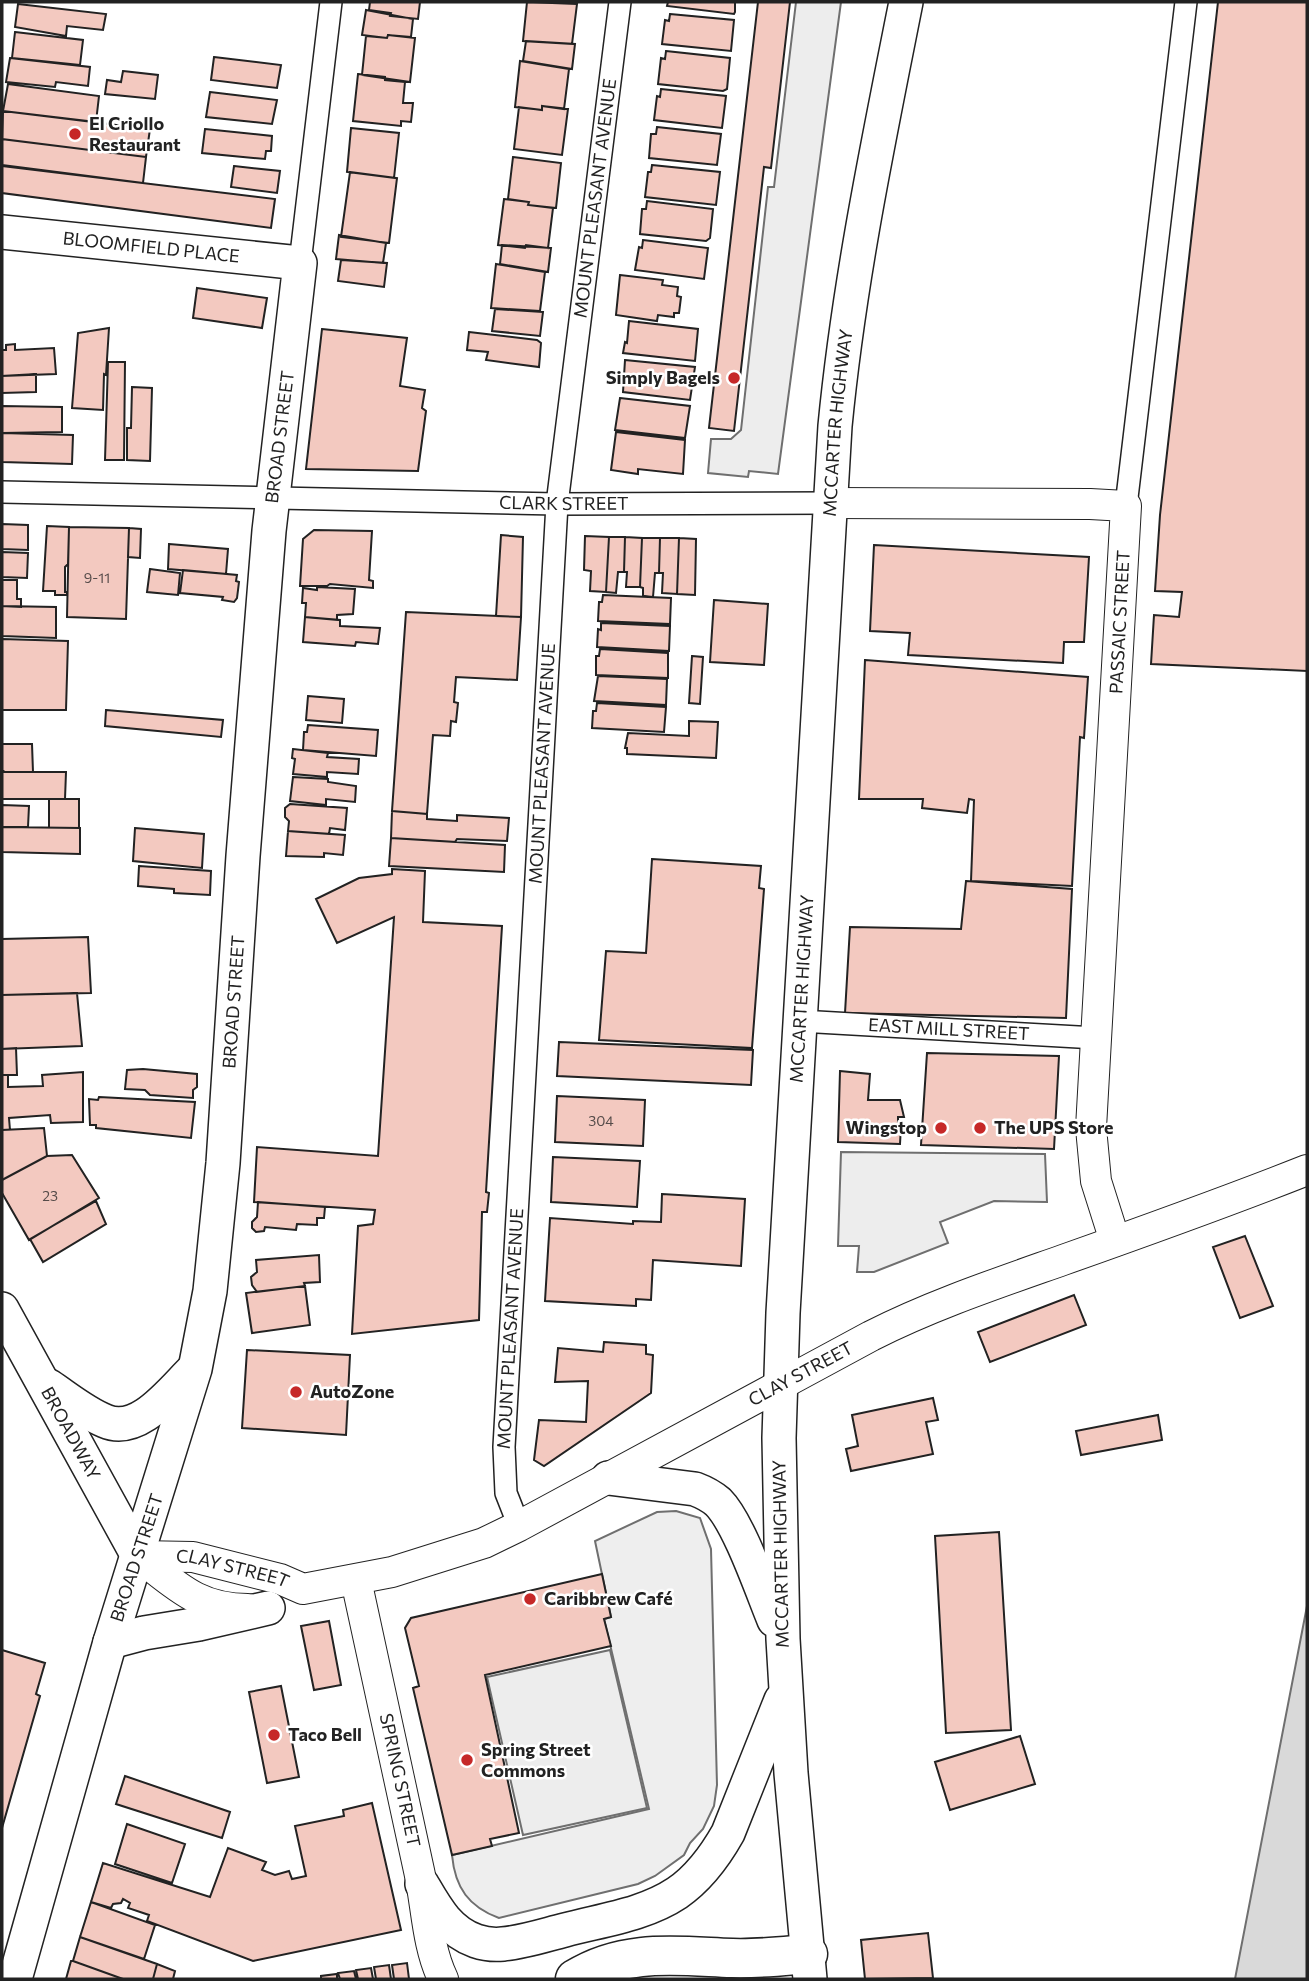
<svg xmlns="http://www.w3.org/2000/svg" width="1309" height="1981" viewBox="0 0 1309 1981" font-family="Commissioner,sans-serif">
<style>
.green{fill:#eee;stroke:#6f6f6f;stroke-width:2}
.parking{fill:#ededed;stroke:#6f6f6f;stroke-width:2}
.water{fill:#d9d9d9;stroke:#6f6f6f;stroke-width:2}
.building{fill:#f3c9c0;stroke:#222;stroke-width:2}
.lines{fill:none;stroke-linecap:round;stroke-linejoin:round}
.minor-casing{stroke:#222;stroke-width:24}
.secondary-casing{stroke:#222;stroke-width:32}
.primary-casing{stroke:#222;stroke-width:36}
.motorway-casing{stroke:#222;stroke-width:41}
.minor{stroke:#fff;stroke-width:21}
.secondary{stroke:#fff;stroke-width:30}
.primary{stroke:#fff;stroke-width:33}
.motorway{stroke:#fff;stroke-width:38}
.poi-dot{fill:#c62828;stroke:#fff;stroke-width:2.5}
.labels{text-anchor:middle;stroke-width:5;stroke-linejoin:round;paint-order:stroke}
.number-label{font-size:14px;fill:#564c4a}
.poi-label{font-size:18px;font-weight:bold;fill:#222;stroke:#fff;text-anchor:start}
.street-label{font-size:18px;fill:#222;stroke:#fff}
</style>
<rect width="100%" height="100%" fill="#fff"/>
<path class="green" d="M676,1511L700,1518L711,1549L717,1785L714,1806L703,1829L690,1843L684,1855L655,1876L638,1884L499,1918C469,1907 455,1888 452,1855L649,1809L604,1619L611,1617L595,1541L657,1512Z"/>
<path class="parking" d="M796,2H841L778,474L749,471L748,477L708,473L711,439H731L741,430L768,187H774Z
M841,1152L1045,1154L1047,1202L994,1201L940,1222L948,1243L874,1272H857L859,1246H838Z
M610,1650L647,1808L523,1835L487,1677Z"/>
<path class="water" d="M1307,1606V1979H1235Z"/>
<path class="building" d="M370,2H420L418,19L390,16L391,13L369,10Z
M527,2L577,4L572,44L523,41Z
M668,2H735V12L734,14L667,6Z
M758,2H790L771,168L764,167L734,431L709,428Z
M1218,2H1307V671L1151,664L1154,615L1179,617L1182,592L1155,591L1160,515Z
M18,4L106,14L103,30L67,26L66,36L15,27Z
M366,10L413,19L411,37L388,35L387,38L362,35Z
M670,14L734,20L731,51L662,44L665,20L669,21Z
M15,32L83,40L80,65L12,58Z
M388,35L415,38L410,82L362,75L366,36L387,38Z
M526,41L575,44L572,69L523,61Z
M666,51L730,58L727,89L723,91L658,84L661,58L665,59Z
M214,57L281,65L277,88L211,80Z
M10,58L90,67L88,86L56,82L55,87L6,82Z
M520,61L569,69L564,109L542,106V110L515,107Z
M123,71L158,75L155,99L105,94L107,80L121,82Z
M358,74L385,77V80L405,82L403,103H413L411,122L401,121V126L353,121Z
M8,84L99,96L96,122L3,111Z
M661,89L726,96L722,128L654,120L657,96L660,97Z
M210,92L277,100L272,124L206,117Z
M542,106L568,109L562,155L514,149L519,107L542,110Z
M3,111L150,129L146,157L2,139Z
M657,127L721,134L717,165L649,158L651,134H656Z
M351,128L399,133L394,178L347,172Z
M205,129L272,136L271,151H266L265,159L202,153Z
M2,139L146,157L143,183L2,165Z
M513,157L561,163L556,208L528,205L529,202L508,199Z
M652,165L720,172L716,205L645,197L648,172H651Z
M2,166L275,199L271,228L2,193Z
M234,166L280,171L277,193L231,187Z
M350,172L397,178L389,243L341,237Z
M504,199L529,202L528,205L553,208L548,248L526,245L525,248L498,245Z
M647,201L713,209L710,238L706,241L640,234L642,209H646Z
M339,235L386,243L383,263L336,259Z
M643,240L708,248L704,279L635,270L639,247L642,248Z
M502,245L551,248L548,272L500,264Z
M341,260L387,263L384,287L338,281Z
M496,264L545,272L540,311L491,308Z
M620,275L663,280L662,285L678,287L677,296L681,297L679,313H674V317L658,315L657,321L616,315Z
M197,288L267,298L262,328L193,318Z
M495,309L543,312L540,336L492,331Z
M629,321L698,329L695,361L623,353L625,342L627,343Z
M109,328L106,375L104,374L103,410L72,408L78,333Z
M322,329L407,338L400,386L425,390L422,408L426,411L418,471L306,469Z
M469,332L537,340L541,343L539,367L486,360L488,352L467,350Z
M15,344V350L54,348L56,374L2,376V350H6V345Z
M625,360L695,367L690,400L623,392Z
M108,362H125L124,460H105Z
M36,374V392L2,393V376Z
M132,387L152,388L150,461L127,460V428H131Z
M620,398L690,406L685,438L615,430Z
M2,406L62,407V432L2,433Z
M616,432L685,440L683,474L638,469V474L611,470Z
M2,433L73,435L72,464L2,462Z
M2,524L28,525V550L2,549Z
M47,526L69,527L68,564L65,567V592H67V595H55V591H43Z
M69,527L129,528L126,619L67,617Z
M129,528L141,529L140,558L128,557Z
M314,530L372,531L369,580L373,581V588L330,584L327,586H300L303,539Z
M501,535L523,537L521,617L496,616Z
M585,536L609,537L606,592L590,591L591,571L584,570Z
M609,537H625L624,572H618L616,593L606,592Z
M625,537L642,538L640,587H626L627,572H624Z
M642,538H660L659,573H655L653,597L643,596V588L640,587Z
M660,538H679L677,594L662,593L663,573H659Z
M679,538L696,539L695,595L677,594Z
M169,544L228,549L226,574L168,569Z
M874,545L1089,557L1084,642H1064L1063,663L908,655L910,633L870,631Z
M2,552L28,553L27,578L2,577Z
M150,569L180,573L178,595L147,592Z
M183,570L237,575L236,581L239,582L237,598L234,602L222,600L223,597L180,593Z
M2,580H17V599H21V607L2,606Z
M317,587L355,589L353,614L337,615V620L305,617L306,603H302L303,588L317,590Z
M603,595L671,598L670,624L598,621L599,602H602Z
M714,600L768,604L764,665L710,662Z
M2,606L56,607V638L2,636Z
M406,612L521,617L517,680L456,677L454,702L458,703L456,722L451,721L450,736L433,735L427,814L392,811Z
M305,617L340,620V626L380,628L378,644L356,642L355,646L303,642Z
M601,623L670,626L669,651L597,647L598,629L601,630Z
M2,639L68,641L66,710H2Z
M600,649L668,653V678L596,675V656H599Z
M692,656L703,657L700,704L689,703Z
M865,660L1088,677L1084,738L1080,737L1072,886L971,881L974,800L969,799L967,813L922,808L923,799H859Z
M598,676L667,679L666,705L594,701Z
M308,696L344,699L342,723L306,720Z
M597,703L666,707L664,732L592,728L593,711H596Z
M106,710L223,720L221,737L105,726Z
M689,721L718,722L716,758L627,754V748H625L628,733L689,736Z
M308,725L378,730L376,756L303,750L304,732H307Z
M2,744H32L33,772H5L2,770Z
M293,749L328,753L327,757L359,759L358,774L327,772V777L293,774L295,759L292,758Z
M2,772H66L65,799H2Z
M293,777L328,779V782L356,786L355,802L326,799V805L290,801Z
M49,799H79V828H49Z
M290,804L347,808L345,830L330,828L329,834L288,831L289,821L285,817V808Z
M2,805L29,806L28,827H2Z
M392,811L427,814V819L457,821V815L509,818L507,841L457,839L455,842L391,838Z
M2,827L80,828V854L2,852Z
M135,828L204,834L202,868L133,861Z
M288,831L345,835L343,855L324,853V857L286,856Z
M391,838L505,845L504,872L389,866Z
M652,859L761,866L759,888L764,889L752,1048L599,1040L606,951L646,953Z
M139,866L211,871L210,895L174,893V889L138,886Z
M392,869L425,871L423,922L502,926L486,1192L489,1193L487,1212H482L479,1320L352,1334L358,1226L373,1224L375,1210L254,1202L257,1147L378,1156L394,917L337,943L316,899L359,878L392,874Z
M966,881L1072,889L1066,1018L845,1013L850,927L961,929Z
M88,937L91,993L2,995V939Z
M77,993L82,1046L2,1049V995Z
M559,1042L753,1050L751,1085L557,1076Z
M16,1048L17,1075H2V1049Z
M927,1053L1059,1056L1054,1149L921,1145Z
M143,1069L197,1074V1087L193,1090V1098L150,1095L145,1090L125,1089L127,1070Z
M840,1071L870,1074L868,1100H900L904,1117H898V1126H901L900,1144L838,1142Z
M83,1072V1122L51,1123L50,1115L9,1118L10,1130H2V1075H8V1087L43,1086L42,1075Z
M557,1096L645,1100L643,1146L555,1142Z
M99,1097L195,1102L191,1138L96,1128V1125H90L89,1099L98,1100Z
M44,1128L47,1156L2,1180V1130Z
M72,1155L99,1198L29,1240L2,1193V1180L47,1156Z
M553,1157L640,1161L637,1207L551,1202Z
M662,1194L745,1199L741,1266L653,1260L651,1300L636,1299V1306L545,1301L550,1218L633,1224V1221L661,1222Z
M96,1201L106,1224L43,1262L30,1239Z
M258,1202L325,1207L324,1218H317V1225L297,1224L296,1230L265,1227L264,1231L256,1232L252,1228V1222L257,1217Z
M1245,1236L1273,1306L1240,1318L1213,1247Z
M319,1255L320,1282L304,1283L305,1286L257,1292L252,1285L251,1277L257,1272L256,1260Z
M305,1286L310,1325L252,1333L246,1293Z
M1074,1295L1086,1325L990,1362L978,1332Z
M604,1342L646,1345V1354L653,1355L651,1393L544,1466L534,1460L539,1420L586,1422L588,1381L555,1382L558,1348L603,1352Z
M247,1350L350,1355L346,1435L242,1428Z
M933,1398L938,1420L926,1422L933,1454L851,1471L846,1449L858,1446L852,1415Z
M1158,1415L1162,1440L1081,1455L1076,1431Z
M999,1532L1011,1730L946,1733L935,1536Z
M602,1574L611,1617L604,1619L611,1646L485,1675L519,1833L490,1839L492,1846L452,1855L413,1688L419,1686L405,1628L411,1618Z
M329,1621L341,1685L314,1690L301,1626Z
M2,1650L45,1663L36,1694L40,1696L2,1828Z
M281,1686L299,1777L267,1783L249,1692Z
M1020,1736L1035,1784L950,1810L935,1762Z
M125,1776L230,1812L222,1838L116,1804Z
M372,1803L401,1930L253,1961L147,1921L149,1915L128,1908L130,1903L123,1899L121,1903L113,1904L111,1908L91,1902L103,1863L210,1897L228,1848L266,1862L262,1870L275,1875L289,1871L292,1879L306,1876L295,1826L344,1816L343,1810Z
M127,1824L185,1844L172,1883L115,1864Z
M91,1902L155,1925L144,1959L80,1937Z
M928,1933L933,1978L865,1979L861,1940Z
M80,1937L157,1964L153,1979H123L73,1961Z
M71,1961H73L123,1979H66Z
M407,1963L409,1979H394L392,1965Z
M157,1964L175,1971L173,1979H153Z
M389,1965L391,1979H376L374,1967Z
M371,1968L373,1979H358L356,1970Z
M354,1971L356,1979H340L338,1973Z
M337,1974V1979H321V1976Z"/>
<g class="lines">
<g class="minor-casing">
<g id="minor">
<path d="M300,263L331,2"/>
<path id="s1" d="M2,492L557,504L830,503"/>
<path d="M1126,506L1186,2"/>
<path id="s2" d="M800,1021L1096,1038"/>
<path id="s3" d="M519,1526L506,1493L504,1447L557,504L620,2"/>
</g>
</g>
<g class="secondary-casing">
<g id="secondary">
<path d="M830,503L1090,504L1126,506L1091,1128L1096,1181L1115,1241"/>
<path id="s4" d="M138,1556L193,1557L280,1579L303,1589L392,1572L484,1543L519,1526L871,1336C932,1305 998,1283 1063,1260C1145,1231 1226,1202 1307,1170"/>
<path d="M138,1556C176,1585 197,1609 248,1609"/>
<path id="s5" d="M356,1580C377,1675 398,1770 418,1866C427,1904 426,1943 443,1979"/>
</g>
</g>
<g class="primary-casing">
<g id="primary">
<path id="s6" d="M2,232L300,263L269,531L243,856L223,1163L210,1291L195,1369L110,1642L15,1979"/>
<path id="s7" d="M2,1309L138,1556"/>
<path d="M49,1386C67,1398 85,1413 105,1421C139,1436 172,1390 194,1369"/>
<path d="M608,1478L695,1489C703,1492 711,1496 718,1502C739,1523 762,1591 774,1620"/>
<path d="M110,1642L144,1633L199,1624L268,1608"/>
<path d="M422,1884C436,1908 448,1931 476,1941C485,1944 494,1945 503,1944C524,1942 545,1935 565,1930C602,1920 644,1915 677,1893C699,1878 715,1856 728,1833L781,1700"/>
<path id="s8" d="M810,1979L791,1773L783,1639L779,1438L783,1313L835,426C849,282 878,143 906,2"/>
</g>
</g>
<g class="motorway-casing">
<path id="motorway" d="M575,1979C625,1948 677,1956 732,1958C758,1959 783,1956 808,1954"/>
</g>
<use href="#minor" class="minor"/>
<use href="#secondary" class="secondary"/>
<use href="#primary" class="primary"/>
<use href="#motorway" class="motorway"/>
</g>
<g class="poi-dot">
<circle cx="75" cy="134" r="7"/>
<circle cx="734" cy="378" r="7"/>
<circle cx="941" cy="1128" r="7"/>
<circle cx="980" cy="1128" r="7"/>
<circle cx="296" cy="1392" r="7"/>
<circle cx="530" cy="1599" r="7"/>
<circle cx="274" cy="1735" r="7"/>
<circle cx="467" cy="1760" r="7"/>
</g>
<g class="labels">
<g class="number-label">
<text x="97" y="583">9-11</text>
<text x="601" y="1126">304</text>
<text x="50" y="1201">23</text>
</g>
<g class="poi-label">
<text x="89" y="130">El Criollo<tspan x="89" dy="21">Restaurant</tspan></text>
<text x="720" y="384" text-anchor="end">Simply Bagels</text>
<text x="927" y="1134" text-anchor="end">Wingstop</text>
<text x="994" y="1134">The UPS Store</text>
<text x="310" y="1398">AutoZone</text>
<text x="544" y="1605">Caribbrew Café</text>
<text x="288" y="1741">Taco Bell</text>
<text x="481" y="1756">Spring Street<tspan x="481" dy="21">Commons</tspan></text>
</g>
<g class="street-label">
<text dy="6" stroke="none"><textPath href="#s3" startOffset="1334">MOUNT PLEASANT AVENUE</textPath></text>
<text dy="6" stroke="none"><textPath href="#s6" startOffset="150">BLOOMFIELD PLACE</textPath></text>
<text dy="6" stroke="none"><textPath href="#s8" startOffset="1559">MCCARTER HIGHWAY</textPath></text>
<text transform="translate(280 437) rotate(-83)" y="6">BROAD STREET</text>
<text dy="6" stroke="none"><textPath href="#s1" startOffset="562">CLARK STREET</textPath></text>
<text transform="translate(1120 622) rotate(-87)" y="6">PASSAIC STREET</text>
<text dy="6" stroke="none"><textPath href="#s3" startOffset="766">MOUNT PLEASANT AVENUE</textPath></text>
<text dy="6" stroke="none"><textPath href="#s8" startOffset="992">MCCARTER HIGHWAY</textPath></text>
<text transform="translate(234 1002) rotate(-86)" y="6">BROAD STREET</text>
<text dy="6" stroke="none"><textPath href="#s2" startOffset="149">EAST MILL STREET</textPath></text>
<text dy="6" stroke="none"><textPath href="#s3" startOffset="200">MOUNT PLEASANT AVENUE</textPath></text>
<text dy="6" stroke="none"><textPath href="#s4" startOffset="716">CLAY STREET</textPath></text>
<text dy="6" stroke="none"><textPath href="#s7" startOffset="142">BROADWAY</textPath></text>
<text transform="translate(781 1554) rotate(-91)" y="6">MCCARTER HIGHWAY</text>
<text transform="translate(137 1558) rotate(-72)" y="6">BROAD STREET</text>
<text dy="6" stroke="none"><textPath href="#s4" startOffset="96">CLAY STREET</textPath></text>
<text dy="6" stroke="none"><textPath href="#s5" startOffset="205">SPRING STREET</textPath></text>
</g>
</g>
<rect width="1309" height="1981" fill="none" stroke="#222222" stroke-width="7"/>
</svg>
